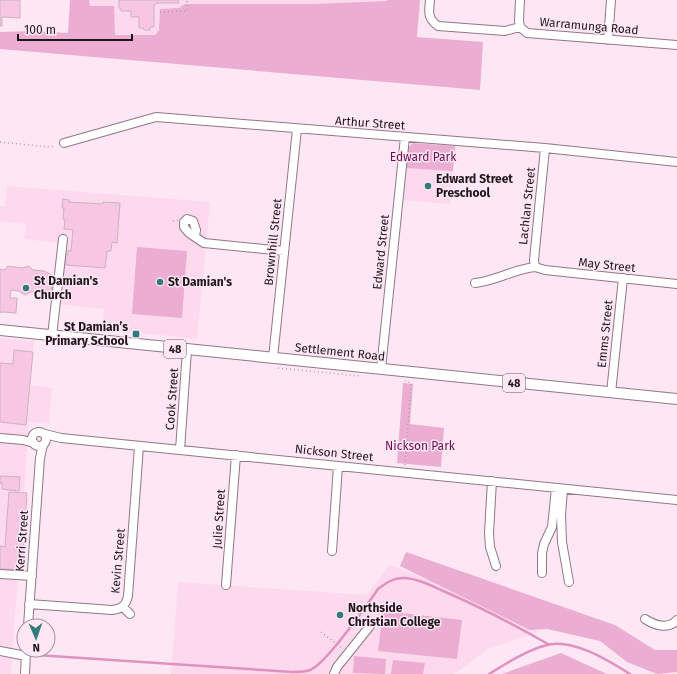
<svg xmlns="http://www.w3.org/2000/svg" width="677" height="674" viewBox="0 0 677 674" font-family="'Fira Sans',sans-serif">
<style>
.built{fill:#fcd9ed}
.green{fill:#ebadd1}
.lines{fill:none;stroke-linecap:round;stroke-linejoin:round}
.stream{stroke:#df92c0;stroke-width:2.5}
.building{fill:#f7c6e2;stroke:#ccb2c1}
.minor-casing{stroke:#907785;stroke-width:10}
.major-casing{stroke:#907785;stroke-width:12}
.path{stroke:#b09ea8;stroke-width:1.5;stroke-dasharray:1 3;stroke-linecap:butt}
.minor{stroke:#fff;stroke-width:8}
.major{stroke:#fff;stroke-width:10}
.poi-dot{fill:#327b7a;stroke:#fee7f4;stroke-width:1.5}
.labels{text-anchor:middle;stroke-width:3;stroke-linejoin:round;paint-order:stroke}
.shield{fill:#fee7f4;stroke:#62555c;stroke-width:1}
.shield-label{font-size:11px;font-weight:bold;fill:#1f161b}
.street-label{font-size:12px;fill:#1f161b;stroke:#fee7f4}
.park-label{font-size:12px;fill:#690d4e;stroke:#fee7f4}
.poi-label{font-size:12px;font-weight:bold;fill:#1f161b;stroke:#fee7f4;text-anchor:start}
</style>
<rect width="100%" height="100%" fill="#fee7f4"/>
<path class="built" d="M89,0H387V1L313,4L159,30L155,35H114V6H89Z
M405,168L453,171L450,204L402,200Z
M7,186L210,202L197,339L102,329L104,309L58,304L67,238L60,237L59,243L24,239L26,224L0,221V206H5Z
M0,338L34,341L30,385L52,388L49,424L29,422L11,674H0Z
M390,565L472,597L539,632L488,649L454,674H171L178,582L366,595Z"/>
<path class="green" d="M70,0H89L90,6H114L115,35H155L159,30L160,9L179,8L185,4H313L387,1V0H420L417,37L483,42L480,90L0,49V32L34,31L68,33Z
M413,143L455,146L453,171L405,168C406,158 404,149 413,143Z
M137,247L187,251L182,318L132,314Z
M403,383L413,384L410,424L444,428L441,467L397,463Z
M406,552L615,625L655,650H677V672L657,674L627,662L600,641L547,629L530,630L400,566Z
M383,611L462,620L457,659L378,651Z
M561,653L607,674H502Z
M354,656L386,659L385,674L353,673Z
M393,660L425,663L423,674H391Z"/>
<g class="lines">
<path class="stream" d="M36,655L292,672C298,672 305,672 310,670C327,663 366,606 378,589C386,583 393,578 403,578C416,578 430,585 441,590C478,606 513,624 548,644
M489,674C507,663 527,650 547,645C573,638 609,661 630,674"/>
</g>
<path class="building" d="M0,0H20V18L2,17V26H0Z
M119,0H178L179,3H157L154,6V27H150V30H144L143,28H139V17H131V11H121V9L119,8Z
M63,199L69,200V202L103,204V202L120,203L117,243L112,242L111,251H107L105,268L66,265V259H64V254L68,255V250L71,251L73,230L64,229L65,219H63L64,208H62Z
M8,266L22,268L29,266L33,270L44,271L52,275L56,276V286L52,285L51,292L45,293L31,292L25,295L19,291L11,290L10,298H17L16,313L2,312L0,313V269L4,270Z
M14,350L33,352L26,425L0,422V363L13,364Z
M0,476L20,477L19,491L2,489V483H0Z
M9,492L27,493L22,570L0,569V546L5,547Z"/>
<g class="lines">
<g class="minor-casing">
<path id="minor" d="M430,0C429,12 427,18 438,26L505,31L520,27L527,33L677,45
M520,27L519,21L520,0
M608,40L611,0
M64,143L156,117L545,148L677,162
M195,236L196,230L193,221L187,219L184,222V227L189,233L204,243L284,251
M535,267L545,270L677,284
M535,267L534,260L545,148
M475,283C496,281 514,269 535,267
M52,336L63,239
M273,358L297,129
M381,369L405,137
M611,393L623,278
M32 439a7 7 0 1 1 14 0a7 7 0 1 1-14 0Z
M45,434L61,438L677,500
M0,438L23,440L34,443
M180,450L187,350
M492,481L489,533L490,547L496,566
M563,489L561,515L562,542L569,582
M332,551L338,466
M542,573V553L544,544L552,527L556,488
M0,574L32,576
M226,585L236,455
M29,604L112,610C122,609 126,605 128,596L139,446
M123,607L130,614
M645,619C654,625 668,630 677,620
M28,626L40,458L43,445
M0,651L26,656
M25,674L26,650
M334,674L337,667L370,626"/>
</g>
<g class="major-casing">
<path id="major" d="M0,330L677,399"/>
</g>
<path class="path" d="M160,12L187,11V0
M0,142L50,147L53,146
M173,221L178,220
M278,368L360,376
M405,465L411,383L405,381
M321,632L342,648"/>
<use href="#minor" class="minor"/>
<use href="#major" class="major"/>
</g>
<g class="poi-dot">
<circle cx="428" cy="186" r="4"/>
<circle cx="160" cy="282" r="4"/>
<circle cx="26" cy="288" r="4"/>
<rect x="132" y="330" width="8" height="8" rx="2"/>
<circle cx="340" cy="615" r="4"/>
</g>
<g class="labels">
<g class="shield">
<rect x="164" y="340" width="22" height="18" rx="3"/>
<rect x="503" y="374" width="22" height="18" rx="3"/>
</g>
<g class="shield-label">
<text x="175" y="353">48</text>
<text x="514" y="387">48</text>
</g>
<g class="street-label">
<text transform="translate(589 26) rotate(5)" y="4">Warramunga Road</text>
<text transform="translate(370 123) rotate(4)" y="4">Arthur Street</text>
<text transform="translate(527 206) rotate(-84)" y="4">Lachlan Street</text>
<text transform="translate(273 242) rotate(-84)" y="4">Brownhill Street</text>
<text transform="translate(381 252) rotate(-84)" y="4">Edward Street</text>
<text transform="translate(607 265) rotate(6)" y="4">May Street</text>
<text transform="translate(605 334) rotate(-84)" y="4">Emms Street</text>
<text transform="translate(340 352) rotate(6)" y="4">Settlement Road</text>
<text transform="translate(172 399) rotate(-86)" y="4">Cook Street</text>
<text transform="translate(334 453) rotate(6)" y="4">Nickson Street</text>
<text transform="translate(219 519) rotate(-86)" y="4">Julie Street</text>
<text transform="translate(22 541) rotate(-86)" y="4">Kerri Street</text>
<text transform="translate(118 561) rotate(-85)" y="4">Kevin Street</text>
</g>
<g class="park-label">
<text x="423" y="161">Edward Park</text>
<text x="420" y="450">Nickson Park</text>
</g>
<g class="poi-label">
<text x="436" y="183">Edward Street<tspan x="436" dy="14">Preschool</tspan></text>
<text x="34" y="285">St Damian's<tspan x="34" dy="14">Church</tspan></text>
<text x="168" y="286">St Damian's</text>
<text x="128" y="331" text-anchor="end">St Damian’s<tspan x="128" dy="14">Primary School</tspan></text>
<text x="348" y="612">Northside<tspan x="348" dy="14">Christian College</tspan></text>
</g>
</g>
<g transform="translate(36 638) rotate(178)"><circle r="19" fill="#fee7f4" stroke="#a5939d"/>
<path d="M0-3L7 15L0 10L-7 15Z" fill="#327b7a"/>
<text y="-6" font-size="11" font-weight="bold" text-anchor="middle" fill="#1f161b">N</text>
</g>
<path d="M18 34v6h114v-6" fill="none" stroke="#1f161b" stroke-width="2"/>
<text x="24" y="34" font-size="12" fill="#1f161b" stroke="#fee7f4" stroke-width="3" paint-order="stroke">100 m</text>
</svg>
